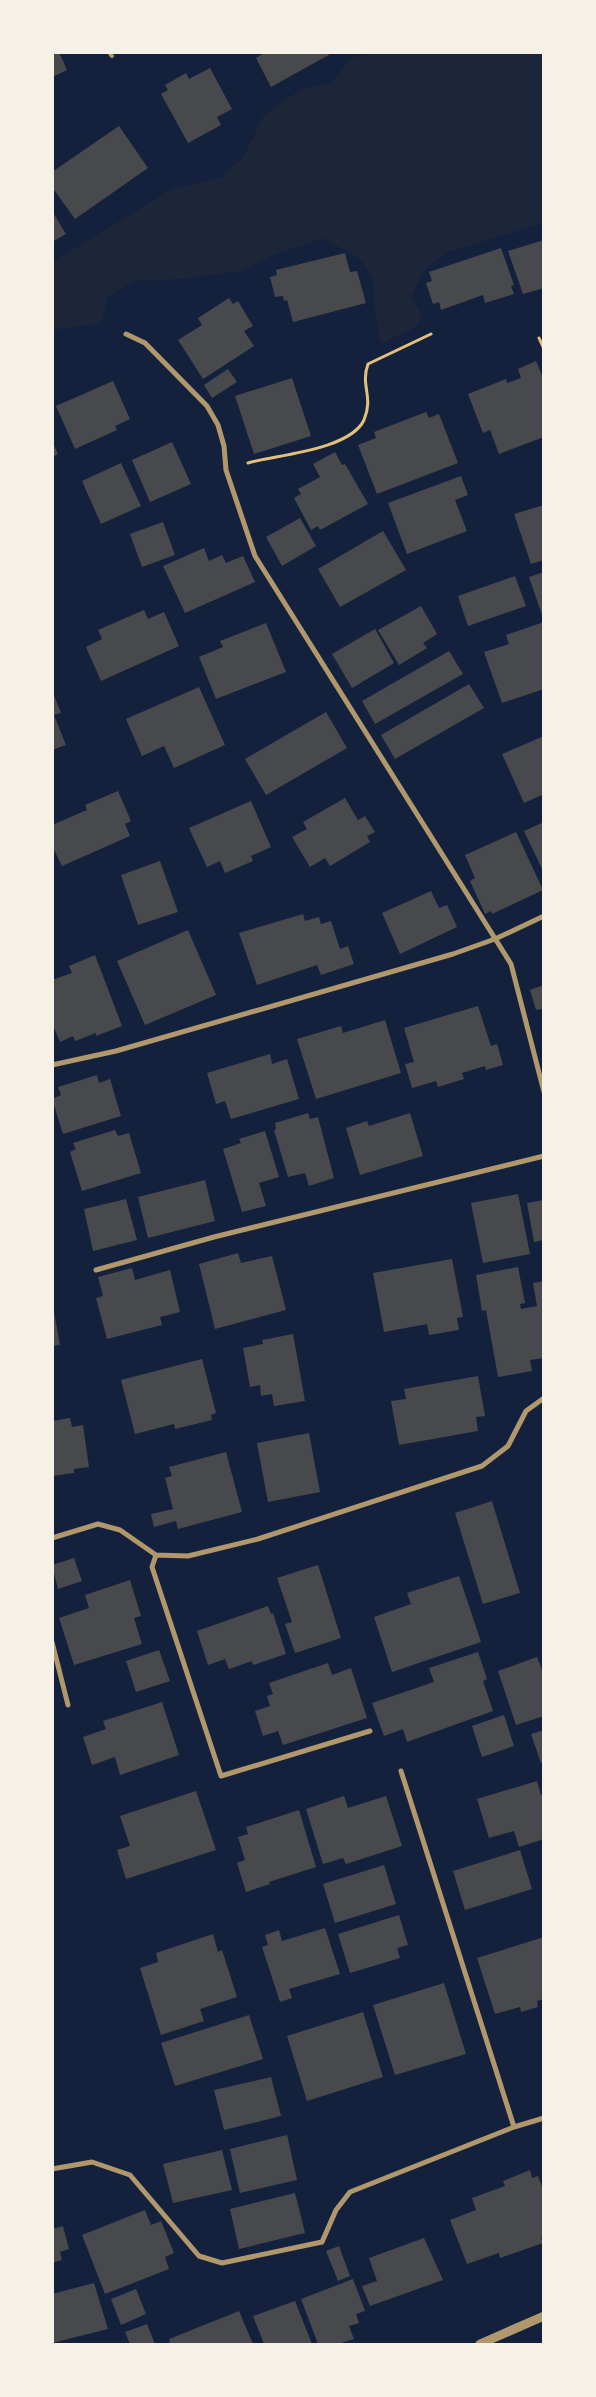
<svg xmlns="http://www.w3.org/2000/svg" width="596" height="2397" viewBox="0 0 596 2397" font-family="'Alegreya Sans',sans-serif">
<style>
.green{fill:#1d2539}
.building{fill:#48494c}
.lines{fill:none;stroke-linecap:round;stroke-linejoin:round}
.path{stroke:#e5c07b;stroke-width:3}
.service{stroke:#b1986c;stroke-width:4}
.minor{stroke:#b1986c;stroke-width:5}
.tertiary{stroke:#b1986c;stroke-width:9}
</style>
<rect width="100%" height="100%" fill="#14213d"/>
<path class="green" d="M368,53H543V223L445,253L423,272L411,297L422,316L417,327L380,344L375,309L373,280L360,259L323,238L276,254L241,271L181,279L133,281L107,298L102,323L53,330V262L172,189L222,177L244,156L264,115L300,90L333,82L350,59Z"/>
<path class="building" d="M52,52H59L67,70L52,77Z
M265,52H334L271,87L256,58Z
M210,68L232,109L217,117L221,125L188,143L161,94L168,90L165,85L186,73L189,79Z
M119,126L148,168L75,219L52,187V172Z
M52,211L66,234L52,242Z
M544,240V288L523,294L508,251Z
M501,248L514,285L511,286L514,294L485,303L483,295L441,310L439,302L433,304L426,283L432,281L429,272Z
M345,253L350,272L357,271L366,303L293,322L287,300L284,301L283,296L275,297L270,277L277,275L276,270Z
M229,298L233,304L238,301L253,326L244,331L254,346L203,379L178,340L202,325L198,318Z
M536,361L544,380V437L499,454L490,430L483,433L468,394L506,379L507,383L521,378L518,369Z
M228,369L237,382L212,398L204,385Z
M292,378L311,436L254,454L235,396Z
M113,381L130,419L115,426L117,430L75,449L56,406Z
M426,412L429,418L439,414L458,463L377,494L358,445L376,438L374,432Z
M52,441L58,454L52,457Z
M172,442L191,484L150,502L132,460Z
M335,452L342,465L345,464L368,504L320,530L318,526L311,530L294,498L301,494L298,489L320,477L313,464Z
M121,463L141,506L101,524L82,481Z
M461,476L468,495L455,500L467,531L407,554L388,503Z
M544,505V560L531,564L514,514Z
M300,518L316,546L282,566L266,537Z
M163,522L175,555L142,567L130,534Z
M383,531L406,570L340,607L318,569Z
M204,548L209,561L222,555L226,563L243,556L255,582L185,613L163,566Z
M544,572V618H543L529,577Z
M515,576L526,606L468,626L458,596Z
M421,606L437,634L423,643L427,648L399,665L378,630Z
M144,610L148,619L164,612L179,646L101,681L86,647L102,639L98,630Z
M544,622V689L502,703L484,652L509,644L506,635Z
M266,623L286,672L216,699L199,657L223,647L220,641Z
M375,629L394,663L352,688L332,654Z
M449,651L463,674L375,724L362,701Z
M469,684L484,708L395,759L381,735Z
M199,687L225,745L174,768L164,746L142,756L126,719Z
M53,693L61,713L54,715L66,745L52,750Z
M326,712L347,748L266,795L245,759Z
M544,736V794L524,803L502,754Z
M118,791L131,821L125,824L130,836L62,866L52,846V825L87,810L85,805Z
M345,798L358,820L365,816L375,832L367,836L370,842L330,866L325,858L310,867L292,837L307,829L303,822Z
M251,801L271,847L251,856L253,861L225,873L220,861L207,867L189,828Z
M544,822V873L524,831Z
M516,832L543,890L492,914L491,911L485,914L470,881L475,878L465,855Z
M160,861L178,912L138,925L121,875Z
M431,891L439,908L447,905L457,927L400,954L382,913Z
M303,914L305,921L319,917L321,924L331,921L340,949L348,946L354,964L321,975L317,965L257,985L239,933Z
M188,930L216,995L145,1025L117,961Z
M95,955L122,1026L96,1036V1033L75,1041L73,1036L60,1042L52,1023V980L72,973L69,966Z
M544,985V1012H543L542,1009L536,1010L530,990Z
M478,1006L491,1046L497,1044L503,1065L486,1070L485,1066L462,1073L464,1079L438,1087L436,1081L412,1088L405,1064L414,1062L404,1028Z
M385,1020L401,1073L316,1099L297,1039L341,1026L343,1033Z
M270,1054L272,1064L287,1059L299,1099L231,1119L225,1101L216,1104L207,1073Z
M97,1075L99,1083L110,1079L121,1116L63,1134L52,1099L61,1095L58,1087Z
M308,1113L310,1119L318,1117L334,1178L309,1186L305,1173L288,1177L274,1130L276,1129L275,1123Z
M410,1113L423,1156L360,1175L346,1128L367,1121L369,1126Z
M115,1130L118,1136L129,1133L141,1173L82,1191L70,1152L76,1149L73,1143Z
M265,1131L279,1177L259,1183L266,1206L242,1212L223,1149L241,1143L239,1139Z
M205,1180L215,1221L148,1238L138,1197Z
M518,1194L530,1254L483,1263L471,1203Z
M126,1199L137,1240L93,1251L84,1209Z
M544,1200V1240L534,1242L527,1203Z
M238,1253L241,1263L272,1256L286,1310L215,1329L199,1264Z
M452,1259L463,1317L457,1318L459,1330L429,1335L427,1324L384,1332L373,1273Z
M518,1267L525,1303L520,1304L521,1309L537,1306L533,1283L544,1281V1358L530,1360L532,1371L498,1377L486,1310L482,1311L476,1275Z
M132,1268L135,1280L170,1270L180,1312L160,1317L162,1325L107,1339L96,1298L103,1296L98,1277Z
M52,1301L60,1345L52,1346Z
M293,1334L305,1401L274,1406L272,1394L261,1396L260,1385L250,1387L243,1348L263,1344L262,1340Z
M202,1359L216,1413L211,1415L212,1420L175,1429L174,1424L135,1434L121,1380Z
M478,1376L485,1416L476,1417L478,1431L399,1445L391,1401L406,1399L404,1389Z
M70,1418L72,1427L83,1425L89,1467L74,1469V1473L52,1476V1421Z
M309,1433L320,1492L268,1502L257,1443Z
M226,1452L242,1512L178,1529L176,1521L154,1527L151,1514L173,1509L165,1478L172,1476L169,1467Z
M492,1501L520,1593L483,1604L455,1513Z
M74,1558L82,1581L58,1589L52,1565Z
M318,1565L341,1638L295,1653L285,1624L292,1622L277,1578Z
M459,1576L481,1642L392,1672L374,1617L411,1604L407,1593Z
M130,1580L141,1616L134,1618L142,1644L74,1665L59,1618L89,1608L85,1595Z
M268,1606L271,1614L273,1613L286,1654L253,1665L252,1661L229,1669L225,1659L208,1665L197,1631Z
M159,1650L170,1681L136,1692L126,1661Z
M478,1652L487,1679L483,1681L493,1711L407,1742L403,1729L384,1736L372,1703L434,1682L429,1668Z
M537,1657L544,1675V1716L516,1725L498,1671Z
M328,1663L332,1675L351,1668L367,1718L283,1745L278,1731L263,1736L255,1711L270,1706L267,1696L273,1694L269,1683Z
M162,1702L179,1755L120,1775L115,1757L92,1765L83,1737L106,1729L103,1721Z
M504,1715L514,1746L482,1757L472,1726Z
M544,1730V1762L541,1763L531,1734Z
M537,1781L541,1795L544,1794V1839L519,1847L514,1831L489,1838L477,1799Z
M196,1791L216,1850L126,1879L117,1850L130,1846L120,1816Z
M344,1796L348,1808L386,1796L402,1846L346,1864L343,1858L323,1864L306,1809Z
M299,1810L316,1867L269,1882L270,1884L246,1892L237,1863L245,1860L238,1837L248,1834L246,1827Z
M520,1850L532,1889L465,1910L453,1871Z
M384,1865L396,1904L335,1923L323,1884Z
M399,1915L408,1945L397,1948L400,1958L350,1973L338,1934Z
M325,1928L340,1974L289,1989L292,1998L280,2002L262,1947L268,1945L265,1935L279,1930L282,1941Z
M213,1934L218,1952L222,1950L237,1997L200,2009L204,2021L161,2035L140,1968L158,1962L156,1953Z
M544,1937V1999L537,2001L538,2007L521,2012L520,2007L495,2014L477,1958Z
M444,1983L466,2054L395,2075L373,2005Z
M363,2012L383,2077L307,2101L287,2036Z
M249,2015L263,2059L175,2086L161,2043Z
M271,2077L281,2116L224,2130L214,2090Z
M287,2135L297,2180L240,2193L230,2149Z
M222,2150L232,2190L173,2203L163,2164Z
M530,2170L532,2178L538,2176L544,2192V2237L541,2238L543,2243L500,2258L499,2253L467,2264L450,2220L476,2210L472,2198L505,2186L503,2181Z
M295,2193L305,2233L239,2249L230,2209Z
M145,2210L151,2225L161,2221L174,2253L165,2257L169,2269L105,2294L82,2235Z
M63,2226L69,2249L60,2252L62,2260L52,2263V2229Z
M424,2238L443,2280L370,2306L362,2286L377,2281L369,2258Z
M339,2246L350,2276L338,2281L326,2251Z
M353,2279L365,2311L356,2314L359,2323L349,2326L354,2339L338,2344H318L301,2299Z
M94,2283L108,2329L52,2343V2294Z
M136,2289L146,2314L121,2325L111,2299Z
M295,2301L312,2344H264L253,2316Z
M239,2311L253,2344H165L170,2342L169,2339Z
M147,2324L155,2344H130L125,2332Z"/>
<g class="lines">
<path class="path" d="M539,338L544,349
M248,463C276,455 350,450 364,420C374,396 360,386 368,364L431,334"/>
<path class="service" d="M109,52L112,56"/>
<path class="minor" d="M126,334L145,343L207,406L218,425L224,446L226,470L255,556L511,964L544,1092
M52,1065L116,1051L453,954L495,939L544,916
M96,1270L214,1237L544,1156
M52,1538L98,1524L120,1530L156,1555L188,1556L258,1539L482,1466L508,1446L526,1411L544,1398
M156,1555L152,1567L221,1776L370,1731
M52,1642L68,1705
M401,1771L514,2127
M52,2169L92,2162L130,2175L199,2256L222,2263L322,2242L336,2210L350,2192L514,2127L544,2118"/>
<path class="tertiary" d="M480,2344L544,2316"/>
</g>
<rect width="596" height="2397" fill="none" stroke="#f6f1e7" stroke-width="108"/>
</svg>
